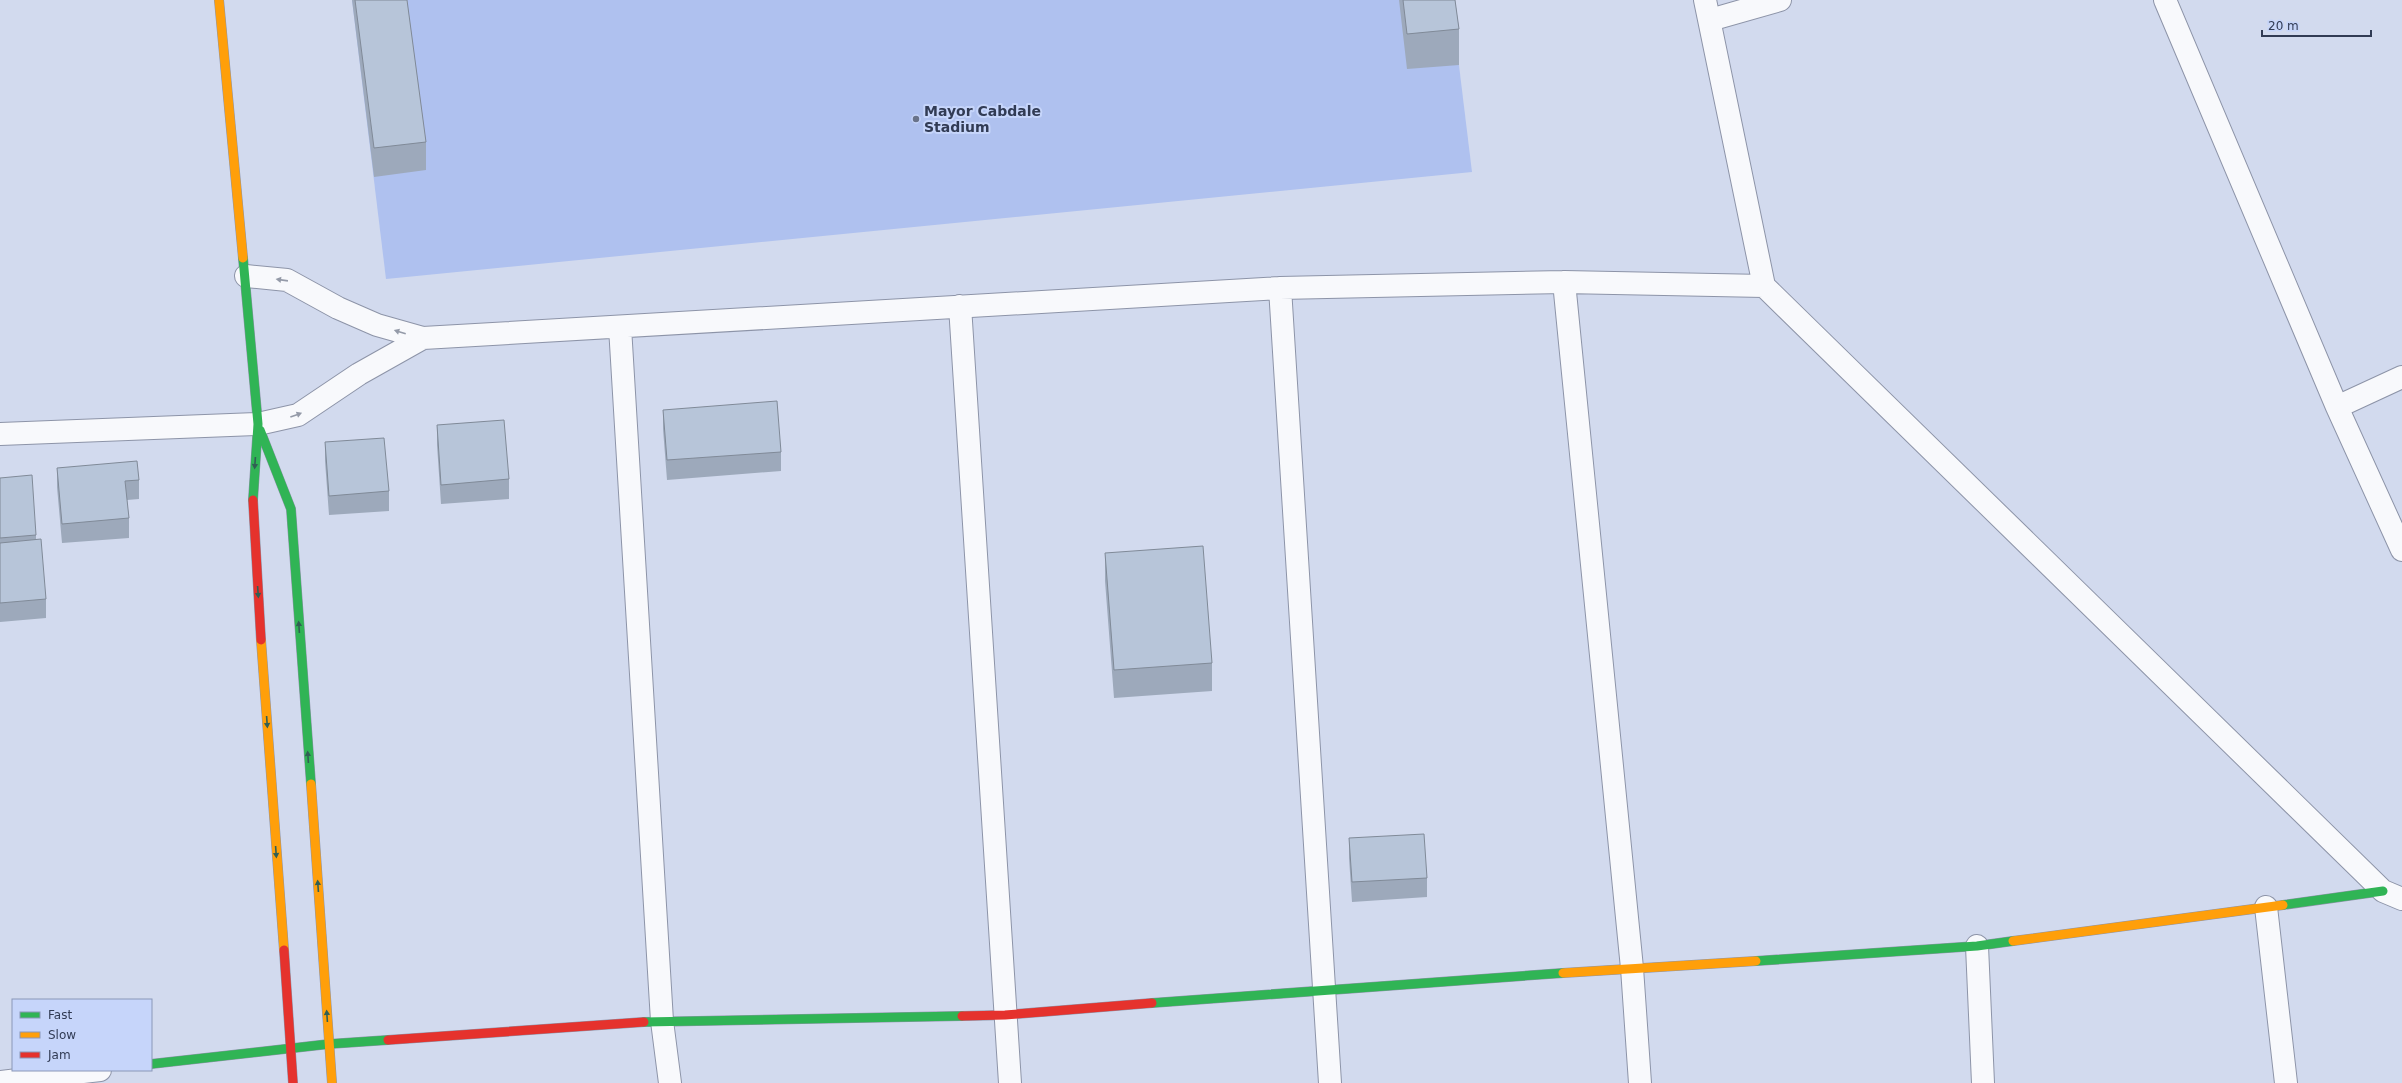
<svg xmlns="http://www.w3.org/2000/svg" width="2402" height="1083" viewBox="0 0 2402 1083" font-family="'DejaVu Sans',sans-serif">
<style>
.green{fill:#afc1ef}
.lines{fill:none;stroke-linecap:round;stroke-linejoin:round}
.street-casing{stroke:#8d94a8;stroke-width:24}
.fast-casing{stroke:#8d94a8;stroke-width:10}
.slow-casing{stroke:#8d94a8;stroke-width:10}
.jam-casing{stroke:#8d94a8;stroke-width:10}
.street{stroke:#f8f9fc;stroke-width:22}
.fast{stroke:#30b455;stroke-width:9}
.slow{stroke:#ff9f0a;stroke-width:9}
.jam{stroke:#e5322d;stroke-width:9}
.wall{fill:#9da9bb}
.building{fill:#b7c5d9;stroke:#808a98}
.oneway{fill:#949aa8}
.oneway2{fill:#315f54}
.poi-dot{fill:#69738a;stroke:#c6d5fa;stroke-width:1.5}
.labels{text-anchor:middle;stroke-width:4;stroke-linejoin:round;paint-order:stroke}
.poi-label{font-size:14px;font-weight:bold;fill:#313b54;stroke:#c6d5fa;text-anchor:start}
</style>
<rect width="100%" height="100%" fill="#d2daee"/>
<path class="green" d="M352,0H1451L1472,172L386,279Z"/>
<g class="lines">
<g class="street-casing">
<path id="street" d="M1705,0L1764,286L2383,891L2402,899
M2165,0L2337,407L2402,550
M1710,20L1780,0
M1564,282L1632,968L1640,1083
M1280,288L1330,1083
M960,306L1010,1083
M620,327L662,1021L670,1083
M423,338L1280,288L1564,282L1764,286
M2337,407L2402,377
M0,434L258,424L298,415L359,374L423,338L377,325L338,308L287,280L246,276
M2266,907L2286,1083
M1977,946L1983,1083
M0,1082L100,1070"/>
</g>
<g class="fast-casing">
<path id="fast" d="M243,258L258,424L253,500
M260,430L291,509L311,784
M2283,905L2383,891
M1756,961L1977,946L2013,941
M1152,1003L1563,973
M644,1022L962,1016
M151,1064L329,1044L388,1040"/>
</g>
<g class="slow-casing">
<path id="slow" d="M219,0L243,258
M261,640L284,950
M311,784L332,1083
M2013,941L2283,905
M1563,973L1756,961"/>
</g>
<g class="jam-casing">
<path id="jam" d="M253,500L261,640
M284,950L293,1083
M962,1016L1005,1015L1152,1003
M388,1040L644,1022"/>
</g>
<use href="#street" class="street"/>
<use href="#fast" class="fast"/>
<use href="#slow" class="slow"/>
<use href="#jam" class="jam"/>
</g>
<path class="wall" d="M352,0H407L426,142V170L374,177Z
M1399,0H1455L1459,29V65L1407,69Z
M663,410L781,452V471L667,480L663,429Z
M437,425L509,479V499L441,504L437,445Z
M325,442L389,491V511L329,515L325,461Z
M57,468L139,480V499L127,500L129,518V538L62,543L57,487Z
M0,478L36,535V539L46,599V618L0,622Z
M1105,553L1212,663V691L1114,698L1105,581Z
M1349,838L1427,878V897L1352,902L1349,858Z"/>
<path class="building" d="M355,0H407L426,142L374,148Z
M1403,0H1455L1459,29L1407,34Z
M777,401L781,452L667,460L663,410Z
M504,420L509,479L441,485L437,425Z
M384,438L389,491L329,496L325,442Z
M137,461L139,480L125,481L129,518L62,524L57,468Z
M32,475L36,535L0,538V478Z
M41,539L46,599L0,603V543Z
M1203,546L1212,663L1114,670L1105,553Z
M1424,834L1427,878L1352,882L1349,838Z"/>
<defs><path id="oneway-solid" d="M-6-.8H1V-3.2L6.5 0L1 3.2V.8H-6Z"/></defs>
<g class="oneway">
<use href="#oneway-solid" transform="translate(282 280) rotate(-172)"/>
<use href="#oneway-solid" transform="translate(400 332) rotate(-163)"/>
<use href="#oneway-solid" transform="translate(296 415) rotate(-20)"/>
</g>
<g class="oneway2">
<use href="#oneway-solid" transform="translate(255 463) rotate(94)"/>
<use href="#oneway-solid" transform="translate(258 592) rotate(86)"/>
<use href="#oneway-solid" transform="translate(299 627) rotate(-94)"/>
<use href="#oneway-solid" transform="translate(267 722) rotate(86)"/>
<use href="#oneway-solid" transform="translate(308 757) rotate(-94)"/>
<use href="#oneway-solid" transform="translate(276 852) rotate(86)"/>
<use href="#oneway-solid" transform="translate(318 886) rotate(-94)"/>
<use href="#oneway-solid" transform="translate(327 1016) rotate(-94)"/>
</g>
<circle class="poi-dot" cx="916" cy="119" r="4"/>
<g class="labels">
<g class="poi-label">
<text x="924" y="116">Mayor Cabdale<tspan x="924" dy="16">Stadium</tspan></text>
</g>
</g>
<rect x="12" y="999" width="140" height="72" fill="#c6d5fa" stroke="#8a97b8"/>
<rect x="20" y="1012" width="20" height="6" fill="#30b455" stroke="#8a97b8"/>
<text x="48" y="1019" font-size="12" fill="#313b54">Fast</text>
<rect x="20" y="1032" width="20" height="6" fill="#ff9f0a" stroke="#8a97b8"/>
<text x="48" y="1039" font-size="12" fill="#313b54">Slow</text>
<rect x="20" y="1052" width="20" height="6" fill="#e5322d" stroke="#8a97b8"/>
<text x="48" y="1059" font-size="12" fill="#313b54">Jam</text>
<path d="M2262 30v6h109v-6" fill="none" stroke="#313b54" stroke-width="2"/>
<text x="2268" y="30" font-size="12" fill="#313b54" stroke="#c6d5fa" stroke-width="3" paint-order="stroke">20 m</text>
</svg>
